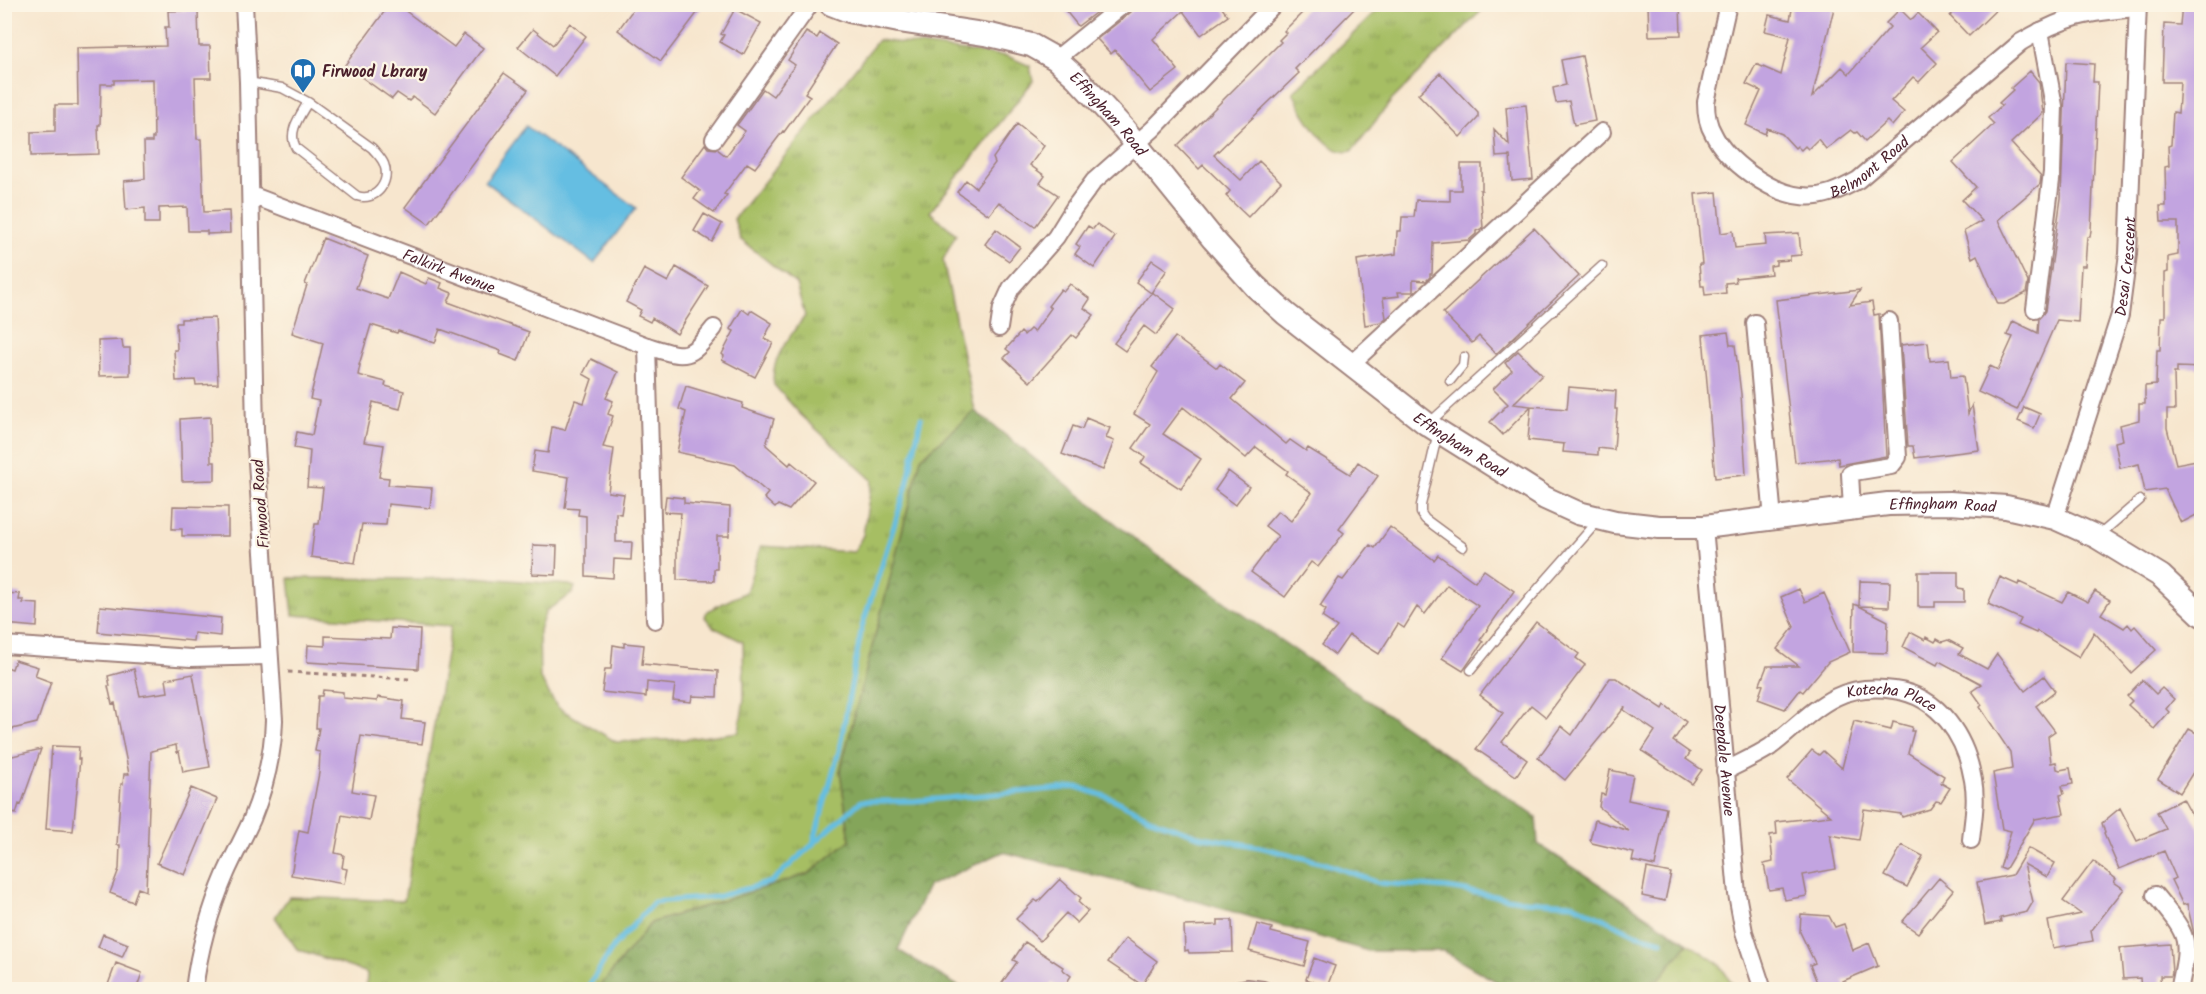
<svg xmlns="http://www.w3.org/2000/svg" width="2206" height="994" viewBox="0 0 2206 994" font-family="Kalam,sans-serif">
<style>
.grass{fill:url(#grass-tufts);stroke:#786e48;stroke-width:1.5}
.forest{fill:url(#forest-crowns);stroke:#676242;stroke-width:1.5}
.water{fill:#65bee2;stroke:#586e86;stroke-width:1.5}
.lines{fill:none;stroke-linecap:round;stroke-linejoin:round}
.stream{stroke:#65bee2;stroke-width:5}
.building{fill:#c2a4e0}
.lane-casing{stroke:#a0827c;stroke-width:11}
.street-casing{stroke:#a0827c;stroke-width:20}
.secondary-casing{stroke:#a0827c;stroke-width:26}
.path{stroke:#a0827c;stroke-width:3;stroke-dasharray:4.5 4.5;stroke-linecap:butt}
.lane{stroke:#fff;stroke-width:8}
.street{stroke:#fff;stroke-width:16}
.secondary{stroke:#fff;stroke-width:22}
.labels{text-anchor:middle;stroke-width:4.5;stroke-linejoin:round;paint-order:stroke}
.poi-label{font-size:16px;font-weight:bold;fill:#4a1f2b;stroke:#fcf5e5;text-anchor:start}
.street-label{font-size:16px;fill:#4a1f2b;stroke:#fcf5e5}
</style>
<defs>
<pattern id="grass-tufts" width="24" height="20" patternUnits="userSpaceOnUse" patternTransform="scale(1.5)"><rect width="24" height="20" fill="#a6be64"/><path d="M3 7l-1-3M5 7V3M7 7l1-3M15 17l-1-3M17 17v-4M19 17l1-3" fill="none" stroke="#899a53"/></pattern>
<pattern id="forest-crowns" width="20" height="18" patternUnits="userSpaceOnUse" patternTransform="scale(1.5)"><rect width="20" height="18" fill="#84a55a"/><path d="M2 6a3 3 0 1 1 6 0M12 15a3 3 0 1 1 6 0" fill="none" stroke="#6e864b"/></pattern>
</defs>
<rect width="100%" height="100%" fill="#fcf5e5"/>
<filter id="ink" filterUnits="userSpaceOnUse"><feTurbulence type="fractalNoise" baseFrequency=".0167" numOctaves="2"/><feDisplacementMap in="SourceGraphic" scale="12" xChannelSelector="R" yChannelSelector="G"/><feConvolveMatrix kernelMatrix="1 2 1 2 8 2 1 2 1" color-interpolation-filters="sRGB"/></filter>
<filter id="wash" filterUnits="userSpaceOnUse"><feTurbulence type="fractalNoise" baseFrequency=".008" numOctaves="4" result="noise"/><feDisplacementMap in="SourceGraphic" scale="24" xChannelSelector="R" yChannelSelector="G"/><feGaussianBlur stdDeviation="1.35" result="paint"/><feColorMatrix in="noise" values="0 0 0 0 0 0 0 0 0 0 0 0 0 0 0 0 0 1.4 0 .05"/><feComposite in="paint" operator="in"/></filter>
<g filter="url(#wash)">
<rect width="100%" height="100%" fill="#f7e6ce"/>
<path class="grass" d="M1383,5H1487L1392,100L1352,151C1327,158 1302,112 1293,92Z
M878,40L1007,56L1030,66L1033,81L930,212L956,234L943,260L975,411L921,458L840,771L850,840L809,874L651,923L598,989H366L367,973L297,949L275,917L289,897L404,901L451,626L293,615L289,578L421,579L474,577L569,585L575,587L573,593L546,611L539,630L540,678L557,707L616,742L686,739L739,732L744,698L743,642L713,627L705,617L707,611L746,592L761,546L854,552L863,535L872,480L801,415L774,385C769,359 791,336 805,316L796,284L740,239L734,219Z
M1688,943L1719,964L1736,989L1582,990L1657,982Z"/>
<path class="forest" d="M975,411L1140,543L1536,817L1538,844L1688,943L1657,982L1582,989H1509L1443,951H1368L1196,901L1003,852L928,886L898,950L963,989H598L651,923L808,874L850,840L840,771L921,458Z"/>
<path class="water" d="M526,126L636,208L594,263L485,181Z"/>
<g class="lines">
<path class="stream" d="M813,844L839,751L862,627L907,485L921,418
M586,990L614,946L654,902L716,897L771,882L861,801H913L1077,787L1111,798L1156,821L1198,836L1260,847L1327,864L1379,883L1447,888L1525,901L1573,904L1635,934L1662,941"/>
</g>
<g id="blocks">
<path class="building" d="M390,4H396L454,47L464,34L483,48L435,113L413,97L409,101L397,93L392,99L345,65Z
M637,4H704L661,61L618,30Z
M1060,4H1107L1078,26Z
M1134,4H1219L1228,16L1201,35L1183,11L1153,39L1178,70L1150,92L1115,50L1111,54L1097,39L1131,12Z
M1311,4H1359L1295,69L1299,73L1214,155L1241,180L1259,161L1281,182L1248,217L1226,196L1230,191L1203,165L1199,169L1177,146L1281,42L1279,40L1286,33L1284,31Z
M1648,4H1680L1681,35L1649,36Z
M1793,4H1835L1812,97L1842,67L1849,74L1890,27L1886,23L1900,9L1911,20L1918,13L1937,32L1921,47L1937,63L1919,82L1913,77L1891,101L1904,112L1892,126L1887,121L1865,141L1857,132L1855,133L1851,130L1826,149L1818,139L1808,149L1805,146L1801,150L1797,146L1795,148L1782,134L1767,128L1765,134L1746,125L1761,91L1746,84L1756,64L1781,75L1790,37L1765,31L1769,15L1790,20Z
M1962,4H2002L1969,36L1950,16Z
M2182,4H2202V368L2177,367V373H2174L2175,410H2167V428L2176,464L2202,459V512L2181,523L2165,489L2145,492L2139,464L2120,468L2115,442L2123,440L2120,425L2139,420V404H2145V386L2156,385L2157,350H2160L2161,317H2165V273L2168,272V257L2178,255V222H2161L2160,206H2166L2165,167L2169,166L2168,146L2171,145L2173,112L2178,113L2180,82H2162L2164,24L2180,25Z
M735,9L761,23L743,55L720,42L724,35L721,34Z
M198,10L199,46H210L211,78H195L197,139H201L204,212L229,211L230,233L207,234V231H188L187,207L159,208V223H145V208L126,210L124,181L145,179L144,142H152V138H154L153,79L114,80V84H101L100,125H98L99,154L31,156V132L55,131V105H78L77,48L166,46L165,27H169L168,11Z
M570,23L586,36L555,76L518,47L533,29L553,45Z
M806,32L817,38L820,33L837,44L805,93L810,96L784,132L783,131L755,168L747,163L724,194L727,195L714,213L694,199L700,191L681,177L705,144L708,148L717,149L726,156L745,131L737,125L748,110L763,89L773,96L795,65L788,60Z
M1582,56L1595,121L1574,125L1569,101L1556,103L1553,88L1566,85L1561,60Z
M2066,62L2094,64L2093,82H2098L2091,230L2090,237H2087L2085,266H2081L2078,322L2057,320L2017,410L1978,392L1990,366L1998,370L2013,337L2007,335L2013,321L2038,333L2039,318L2045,311L2061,198Z
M2030,71L2039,82L2043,113L2011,143L2041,176L2040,184L1998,220L2028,282L2026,293L2004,304H1998L1977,255L1972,258L1964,231L1982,221L1962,200L1976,187L1953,162L1994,124L1988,118L2002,105L1999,103L2013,90L2011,88Z
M504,73L528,90L429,224L405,207Z
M1440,73L1478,113V118L1460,137L1418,94Z
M1526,105L1533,179L1512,181L1510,156L1496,157L1494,129L1509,145L1506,107Z
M1017,124L1044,146L1030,165L1045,176L1040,183L1058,195L1035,227L999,202L989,215L957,192L966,180L976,188L995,163L993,158Z
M1461,164H1482V190H1480L1483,228L1476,231V234L1469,240L1433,243L1432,274H1430V277L1426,281L1413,280V292H1398L1399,296L1383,298L1386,318L1381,322L1365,325L1357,260L1396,254L1397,231H1401L1402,217H1414L1416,200L1450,201V190H1461Z
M1717,192L1721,233L1733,231L1735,248L1766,245L1765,235L1799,233L1801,255L1790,256V260L1776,261V265L1770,266L1771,274L1735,278L1736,282L1725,283L1726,293L1705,295L1704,286H1701L1699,264H1702L1695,194Z
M704,214L722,224L712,242L694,231Z
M1097,224L1115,237L1094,268L1075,254L1080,247L1076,244L1088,226L1093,229Z
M1534,228L1579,276L1496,354L1479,336L1472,343L1443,313Z
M996,229L1020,247L1009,261L985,244Z
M323,238L368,256L356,288L388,299L399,272L426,284L429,278L442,283L440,288L452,293L448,302L529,332L518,361L500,354L501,351L440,329L435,343L398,331L397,333L371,325L359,365H360L358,375L386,382L385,386L404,391L400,409L373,402L364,442L384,445L379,477L389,478L388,485L432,488L430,508L388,504L386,525L362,524L355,563L311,557L315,524H319L323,488L307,487L310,451L294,448L297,432L312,435L319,401L310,399L323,343L292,333L307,285L305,284Z
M1152,260L1167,270L1151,293L1136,282Z
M676,267L708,286L677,334L652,318L650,322L638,316L641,310L626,302L644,269L668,282Z
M1070,284L1090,299L1084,308L1094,315L1076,338L1072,335L1030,382L1004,358L1010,352L1006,349L1021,332L1024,335L1030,329L1034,332L1051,308L1048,306L1061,289L1064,291Z
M1860,290L1850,305L1872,302L1874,315L1879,314L1886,456L1839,465L1838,458L1795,462L1776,300Z
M1152,292L1175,309L1156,335L1144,326L1125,351L1114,343Z
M742,309L749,314L751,310L772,323L764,339L773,343L755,377L722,360L724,356L722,354L734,331L730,329Z
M215,318L218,384L196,385L195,380L176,381L174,350H177L176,323H181V319Z
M1728,332L1730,345H1735L1741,394L1746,475L1715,478L1703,335Z
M1175,337L1217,368L1220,364L1245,383L1232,399L1286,444L1290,440L1306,451L1308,448L1350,474L1358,462L1378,476L1339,529L1344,533L1318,567L1311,562L1285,597L1251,572L1278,536L1265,526L1278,511L1291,521L1312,493L1286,474L1288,471L1256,447L1246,458L1183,407L1163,434L1201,459L1181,489L1141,463L1145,457L1133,448L1150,424L1134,414L1158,372L1152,367Z
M122,340L123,348H130V375L99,376L98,341Z
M1928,342L1930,361L1949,359L1951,377L1963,376L1968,414L1972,405L1979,450L1915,458L1913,446H1908L1901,345Z
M1518,351L1542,375L1513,404L1531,406L1503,435L1490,422L1508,404L1493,389L1512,370L1505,363Z
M591,359L618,372L606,398L613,401L608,414L613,416L603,447L614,449L608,492L624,494L621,514L616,513V542H632L631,560L614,559L613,578L586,576V516L578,515L579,509L565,508L569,477L532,471L535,451L548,453L552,427L565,430L575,400L584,403L592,379L583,374Z
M686,386L743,403L742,408L774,419L766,445L789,465L791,462L814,481L789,510L778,505L775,508L764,498L768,493L735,465L677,452L686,412L679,409Z
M1569,387L1616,391L1615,409H1617L1614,450L1598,448V455L1563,452L1564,444L1528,440L1531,406L1567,409Z
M2024,407L2040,414L2034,428L2018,421Z
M210,417L211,462H215V480L182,481L180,419Z
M1086,418L1110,428L1106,438L1114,441L1103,470L1062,454L1073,426L1082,429Z
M1228,471L1249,487L1235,505L1215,490Z
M666,496L684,498V503L730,507L729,536H717V569H714V581L677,580V540H678L681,513L664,512Z
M173,506L228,507V536H182V529H172Z
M1390,527L1434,560L1438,555L1475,582L1484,570L1514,591L1480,640L1483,642L1463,671L1442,658L1478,606L1447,585L1425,614L1417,607L1404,628L1398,624L1379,654L1349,635L1335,655L1322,645L1337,627L1322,617L1326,610L1320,606L1339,578L1343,580L1370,545L1375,548Z
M533,545L557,546L556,575L532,574Z
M1918,572H1958V588L1964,589V602H1935V607H1918Z
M2000,577L2018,585L2019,582L2062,602L2068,592L2088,602L2095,591L2110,600L2101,614L2124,628L2128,624L2132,629L2135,626L2156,650L2131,673L2094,632L2079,657L2037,631L2036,633L2018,625L2021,619L1988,604Z
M1860,581L1890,582L1889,607L1859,606L1888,621L1887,653L1853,652L1854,604L1859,606Z
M1799,589L1805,602L1824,593L1850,652L1828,662L1803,692L1800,690L1785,709L1758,699L1763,685L1760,684L1767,666H1799L1777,649L1794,627L1781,597Z
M4,593L20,594L19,600H24L23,603L38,604L37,627L4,624Z
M100,606L221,618L220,636L194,633L193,641L98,632Z
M1536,622L1579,654L1576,658L1585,665L1546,717L1531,705L1502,742L1527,760L1516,776L1476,749L1503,713L1480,695Z
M391,628L420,630L418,669L307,662L308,645L325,646V636L390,639Z
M1910,632L1925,640L1926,637L1935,642L1937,639L1942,642L1948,640L1963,648L1959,654L1987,669L1997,654L2025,691L2044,676L2055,691L2036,706L2055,731L2048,736L2051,763L2056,762L2057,769L2060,770L2070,768L2073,784L2062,786L2064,794L2060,795L2064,814L2035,819L2005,870L2000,868L2011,831L2002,829L1993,773L2012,769L2010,752L1980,707L1982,705L1972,691L1982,684L1939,661L1937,665L1903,647Z
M624,643L644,645L642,664L718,671L717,697L692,696L691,702L673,700L675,685L647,682L646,697L602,692L605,669H611L613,645L624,647Z
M15,660L38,667L35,676L51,682L37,723L4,731V666L12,669Z
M134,669L140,696L168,692L166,679L193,674L210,767L183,772L179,751L177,752L176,745L151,751L146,891L138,888L133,902L110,893L119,869L120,845H117L121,784H123L124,774H129L115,703L112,704L108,686H110L108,676Z
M1610,678H1616L1663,709L1665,705L1686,722L1673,741L1690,753L1686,759L1702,770L1692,784L1642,751L1655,731L1624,710L1625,707L1565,780L1538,758L1561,726L1572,735Z
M2142,680L2156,694L2162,688L2174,699L2166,709L2169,712L2154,729L2128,705L2132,701L2127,696Z
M323,690L343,692V698L377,701L378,697L404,701L402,719L425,722L422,744L361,736L352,791L374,795L369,820L342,815L335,853L344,855L342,868L347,869L344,884L291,875L299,830L308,832L319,773L320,752L315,751L319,728H316L318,696H322Z
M1854,721L1891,730L1893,722L1912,727L1911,731H1914L1908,753L1944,776L1941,783L1950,788L1941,802L1936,801L1930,809L1902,817L1901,814L1864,809L1859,840L1830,835L1836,869L1803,875L1807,896L1785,900L1782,888L1769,890L1764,864L1773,862L1770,835L1777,834L1776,822L1831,816L1787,779L1812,750L1819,755L1823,751L1842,768Z
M2189,729L2202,736V758L2180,793L2158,779Z
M52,746L79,747L78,759H80L73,831L46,829Z
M41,749L21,805L19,804L16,814L4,810V758Z
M1610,770L1633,775L1628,800L1666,808L1655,866L1632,861L1634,853L1592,843L1590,840L1595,820L1629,831L1599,807L1601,794L1605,795Z
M191,788L217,799L185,875L157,863Z
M2183,799L2202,834V942H2196L2187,904L2183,905L2171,880L2176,878L2164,851L2119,869L2104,834L2105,833L2102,823L2120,808L2137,841L2166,829L2157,812Z
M1902,845L1923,856L1907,887L1885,876Z
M2028,848L2055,863L2047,877L2024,864L2033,902L2027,912L2000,918L2001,922L1985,925L1977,882L2012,875Z
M2093,861L2116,879L2114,882L2124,889L2091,931L2093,941L2053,948L2048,921L2081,914L2063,901Z
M1647,868L1671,873L1665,901L1642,896Z
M1939,878L1953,890L1918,933L1902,922Z
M1060,879L1081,898L1078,902L1088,911L1077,923L1066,913L1040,941L1016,919L1035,900L1038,902Z
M1801,914L1829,916L1835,927L1844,924L1853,950L1869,943L1878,966L1843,981L1847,990H1820L1810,965L1815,963L1800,932Z
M1218,920H1232L1233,952L1189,953L1188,950L1185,951L1184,926L1218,925Z
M1257,924L1272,928L1271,932L1310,942L1304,966L1249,951Z
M103,934L128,944L122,957L98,947Z
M1126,938L1157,961L1142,985L1108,962Z
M1025,942L1063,967L1062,969L1071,976L1062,990L1052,983L1047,990H1012L1002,983L1017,962L1013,960Z
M2170,944L2172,973L2171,976H2160L2161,990H2141L2140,978L2123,979L2120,948Z
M1314,958L1335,966L1327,987L1306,979Z
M116,963L142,973L136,990H106Z"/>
</g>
</g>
<g filter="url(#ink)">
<use href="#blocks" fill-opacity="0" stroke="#a0827c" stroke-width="1.5"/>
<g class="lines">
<g class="lane-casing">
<path id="lane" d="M248,82L282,88L308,102L372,148C376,153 381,157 384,164C391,182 376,202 357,196L296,148C287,132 300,116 308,102
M1450,381L1463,365L1464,357
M1429,423L1602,266
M1438,432L1421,505V513L1425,519L1463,547
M2097,537L2140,500
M1471,670L1530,598L1598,521"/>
</g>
<g class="street-casing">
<g id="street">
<path id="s1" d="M1728,4L1706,102C1706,113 1707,123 1713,133C1726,161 1770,193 1801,196C1822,199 1840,190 1858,180L2021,42C2065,16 2088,12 2138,8"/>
<path d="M1056,59L1124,4"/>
<path d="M714,139L810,4"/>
<path id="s2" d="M251,195L647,346C686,358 688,361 714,328"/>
<path d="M2035,309L2052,172L2054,106L2040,31"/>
<path d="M1755,323L1773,519"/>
<path d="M999,328L1002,308L1011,288L1056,237L1074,208L1094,181L1153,129L1274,4"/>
<path d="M647,346L655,620"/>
<path d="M1350,365L1602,132"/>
<path d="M1852,509L1850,474L1854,472L1891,466L1898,457L1889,321"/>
<path id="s3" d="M2055,518L2120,315L2128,254L2138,4"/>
<path id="s4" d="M1704,527L1737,894L1744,932L1763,990"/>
<path d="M4,645L191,658L269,656"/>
<path id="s5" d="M1725,771C1740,763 1756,756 1770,747C1792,731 1811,709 1836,697C1855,688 1874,687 1894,690C1940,696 1966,738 1973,780C1977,800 1973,820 1971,840"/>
<path d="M2155,895C2189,937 2191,936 2179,990"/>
<path d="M194,990C199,950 210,910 226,873C234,855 244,837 252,819C265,787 273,754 274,720L255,431L248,82L244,4"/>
<path d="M1236,990L1247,988L1263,990"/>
</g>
</g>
<g class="secondary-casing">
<g id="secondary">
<path id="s6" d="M831,4L849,11L899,21L990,35L1031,45L1056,59L1076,77L1124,129L1213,239L1255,286L1286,314L1427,424L1545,498L1578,513L1615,522L1659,527H1704L1888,504L1950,503L2006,507L2055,518L2097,537L2161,576L2202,615"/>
</g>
</g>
<path class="path" d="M288,672L409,679"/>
<use href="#lane" class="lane"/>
<use href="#street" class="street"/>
<use href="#secondary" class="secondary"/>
</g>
</g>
<defs>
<g id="library-pin" transform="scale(1.35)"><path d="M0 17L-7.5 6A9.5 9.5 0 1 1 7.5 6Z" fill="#1f6fb2" stroke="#fcf5e5"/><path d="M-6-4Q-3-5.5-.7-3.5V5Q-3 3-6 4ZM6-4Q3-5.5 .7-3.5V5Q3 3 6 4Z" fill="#fff"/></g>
</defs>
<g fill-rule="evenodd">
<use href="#library-pin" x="303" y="71"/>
</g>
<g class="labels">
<g class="poi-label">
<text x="322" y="77">Firwood Lbrary</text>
</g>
<g class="street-label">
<text dy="6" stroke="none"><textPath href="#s6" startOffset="309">Effingham Road</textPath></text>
<text dy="6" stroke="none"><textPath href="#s1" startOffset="321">Belmont Road</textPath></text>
<text dy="6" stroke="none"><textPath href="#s3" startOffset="262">Desai Crescent</textPath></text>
<text dy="6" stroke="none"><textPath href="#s2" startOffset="212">Falkirk Avenue</textPath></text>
<text dy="6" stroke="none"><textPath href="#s6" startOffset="795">Effingham Road</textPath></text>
<text transform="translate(260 504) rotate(-94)" y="6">Firwood Road</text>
<text dy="6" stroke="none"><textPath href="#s6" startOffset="1299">Effingham Road</textPath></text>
<text dy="6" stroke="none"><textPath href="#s5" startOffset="192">Kotecha Place</textPath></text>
<text dy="6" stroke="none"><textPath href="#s4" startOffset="234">Deepdale Avenue</textPath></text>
</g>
</g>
<rect width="2206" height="994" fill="none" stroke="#fcf5e5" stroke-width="24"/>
</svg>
